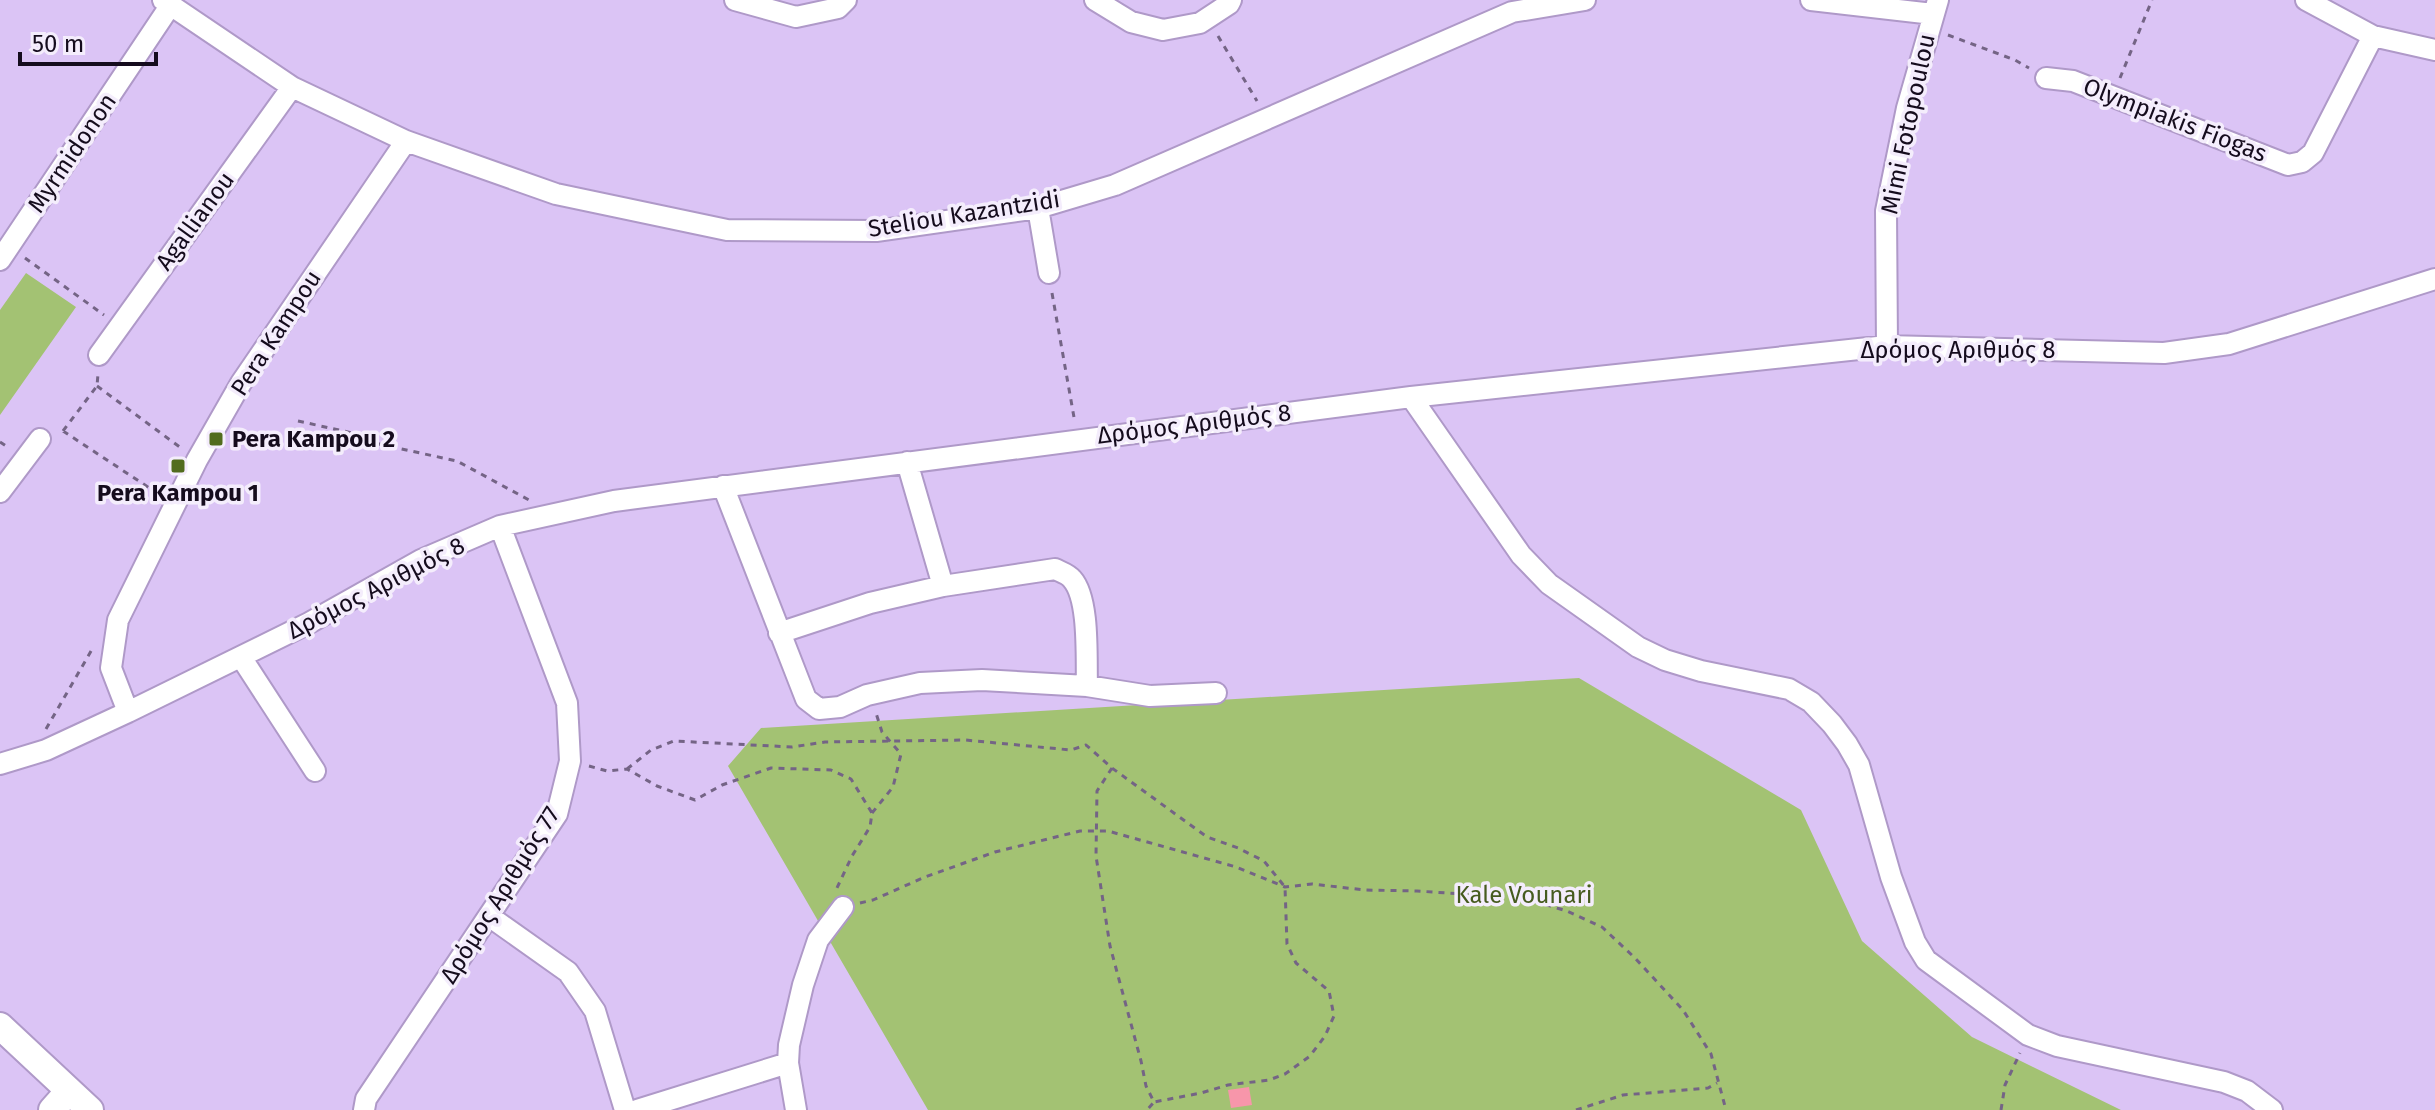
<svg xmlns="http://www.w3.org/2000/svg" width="2435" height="1110" viewBox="0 0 2435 1110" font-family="'Fira Sans',sans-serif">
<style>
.green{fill:#a3c273}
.building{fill:#f796aa}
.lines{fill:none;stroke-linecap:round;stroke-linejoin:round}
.minor-casing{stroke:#af99c8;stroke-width:24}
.major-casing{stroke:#af99c8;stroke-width:30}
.path{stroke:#746485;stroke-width:3;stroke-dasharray:6 6;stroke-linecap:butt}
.minor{stroke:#fff;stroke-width:20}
.major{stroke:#fff;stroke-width:26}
.poi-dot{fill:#526c1e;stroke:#f4edfc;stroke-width:3}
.labels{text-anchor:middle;stroke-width:7;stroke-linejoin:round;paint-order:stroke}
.street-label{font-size:24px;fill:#150c1d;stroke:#f4edfc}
.poi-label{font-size:24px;font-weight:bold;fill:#150c1d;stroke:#f4edfc;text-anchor:start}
.park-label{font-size:24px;fill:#465b1f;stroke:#f4edfc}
</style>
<rect width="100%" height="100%" fill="#dbc4f5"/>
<path class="green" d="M26,273L76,307L0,415V310Z
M1579,678L1801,810L1862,941L1972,1037L2121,1110H928L728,766L761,728Z"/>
<path class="building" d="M1249,1087L1252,1105L1231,1108L1228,1090Z"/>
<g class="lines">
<g class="minor-casing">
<path id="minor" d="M163,0L292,87L406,141L556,194L727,230L876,231L1038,208L1115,185L1512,12L1585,0
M735,0L796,17L838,8L846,0
M1095,0L1131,22L1163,30L1200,23L1229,4L1231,0
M1811,0L1933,14
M2306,0L2373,36L2435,50
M2046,78L2073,81L2288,165L2302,162L2313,153L2373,36
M1038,208L1049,273
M0,260L170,6
M1887,346L1886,211L1907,108L1938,0
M99,355L292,87
M1411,397L1521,555L1549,584L1638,647L1665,660L1701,671L1789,689L1811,702L1832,724L1847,744L1859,765L1891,877L1915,942L1926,960L2028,1035L2057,1046L2224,1082L2247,1091L2272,1110
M907,462L943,586
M723,486L806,699L819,709L840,707L867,695L920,683L982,680L1087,686L1150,696L1216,693
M0,492L40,439
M779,633L870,603L943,586L1055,569C1061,572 1068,574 1072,579C1090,599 1086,659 1087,686
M241,657L315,771
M128,712L111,668L118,620L197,460L241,383L406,141
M0,764L46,750L128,712L309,623L421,560L500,526L614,501L1411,397L1887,346L2164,353L2229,344L2435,279
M489,916L568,972L595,1011L625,1110
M364,1110L366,1099L557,814L570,761L567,703L500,526
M637,1110L788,1063
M796,1110L788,1063L789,1045L803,985L818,940L843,907"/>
</g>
<g class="major-casing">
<path id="major" d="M0,1026L90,1110
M52,1110L68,1092"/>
</g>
<path class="path" d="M1948,35L2015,60L2029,68
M1218,36L1257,101
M2120,78L2152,0
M25,258L104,315
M1052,293L1075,423
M97,386L181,448
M298,421L357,434L371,442L383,445L457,461L529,500
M63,431L160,495
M63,431L97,386L98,374
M0,442L9,448
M46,729L94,646
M589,766L607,771L627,769L657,786L695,800L722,785L771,768L831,770L851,779L872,813L870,827L852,856L836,890
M1112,768L1097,791L1096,856L1110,946L1141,1061L1146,1086L1154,1102L1147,1110
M627,769L651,750L674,741L792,747L825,742L965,740L1071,750L1086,745L1112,768L1207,837L1238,848L1264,861L1285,887L1287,944L1296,963L1329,991L1334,1016L1325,1036L1310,1056L1285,1074L1269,1080L1228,1085L1201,1093L1154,1102
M872,813L893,787L901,754L882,732L876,713
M860,903L873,900L925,877L995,852L1080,831H1108L1236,867L1285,887L1312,884L1365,890L1417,891L1523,898L1567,911L1602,927L1635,958L1683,1010L1711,1054L1726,1110
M1576,1110L1623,1095L1708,1088L1717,1083
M2001,1110L2005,1085L2020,1053"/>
<use href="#minor" class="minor"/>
<use href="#major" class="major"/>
</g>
<g class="poi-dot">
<rect x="208" y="431" width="16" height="16" rx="4"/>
<rect x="170" y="458" width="16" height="16" rx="4"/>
</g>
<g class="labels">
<g class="street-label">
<text transform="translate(2175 120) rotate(21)" y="8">Olympiakis Fiogas</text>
<text transform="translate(1908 124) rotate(-78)" y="8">Mimi Fotopoulou</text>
<text transform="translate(72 153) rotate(-56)" y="8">Myrmidonon</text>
<text transform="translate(964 214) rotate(-9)" y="8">Steliou Kazantzidi</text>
<text transform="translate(195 221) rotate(-54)" y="8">Agallianou</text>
<text transform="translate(276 333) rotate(-57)" y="8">Pera Kampou</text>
<text x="1958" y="358">Δρόμος Αριθμός 8</text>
<text transform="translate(1194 424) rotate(-7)" y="8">Δρόμος Αριθμός 8</text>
<text transform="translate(376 588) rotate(-27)" y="8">Δρόμος Αριθμός 8</text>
<text transform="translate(500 895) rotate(-58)" y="8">Δρόμος Αριθμός 77</text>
</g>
<g class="poi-label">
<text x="232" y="447">Pera Kampou 2</text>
<text x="178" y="501" text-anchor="middle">Pera Kampou 1</text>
</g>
<g class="park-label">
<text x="1524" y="903">Kale Vounari</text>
</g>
</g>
<path d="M20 52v12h136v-12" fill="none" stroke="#150c1d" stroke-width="4"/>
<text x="32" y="52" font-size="24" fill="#150c1d" stroke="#f4edfc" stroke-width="6" paint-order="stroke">50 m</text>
</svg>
